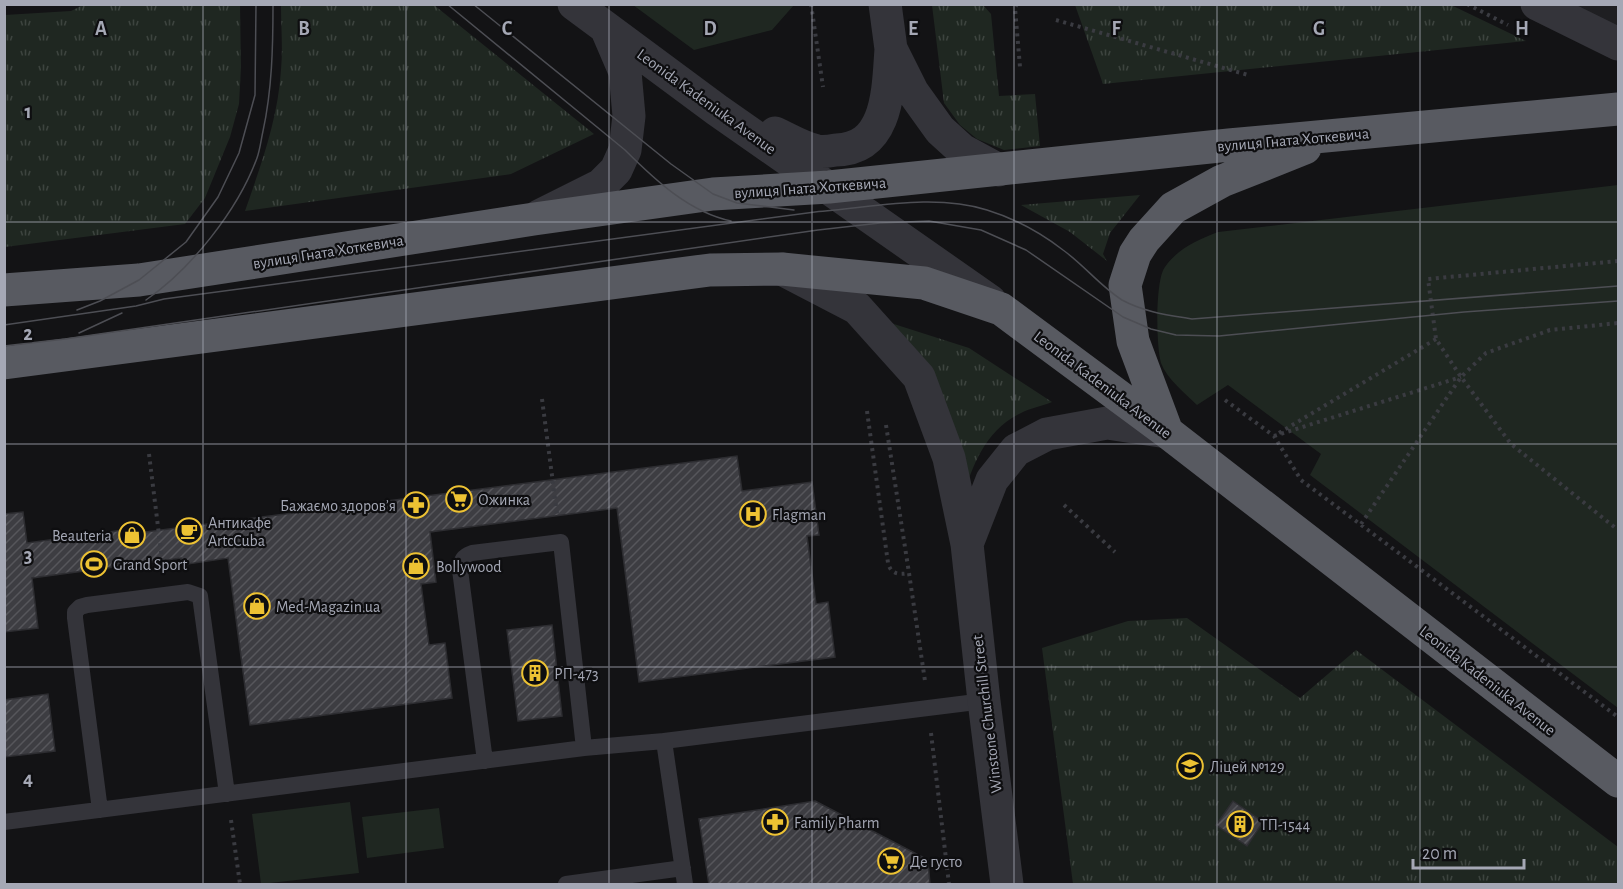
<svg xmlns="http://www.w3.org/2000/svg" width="1623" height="889" viewBox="0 0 1623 889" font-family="'Alegreya Sans',sans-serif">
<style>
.built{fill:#1f1f22}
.grass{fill:url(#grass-tufts)}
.park{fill:#1f2721}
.building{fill:url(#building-hatch);stroke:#2d2d31;stroke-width:1.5}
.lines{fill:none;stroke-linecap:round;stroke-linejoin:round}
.path{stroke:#3a3b41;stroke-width:4;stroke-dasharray:3 4.5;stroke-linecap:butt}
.service{stroke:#34343a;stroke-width:16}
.minor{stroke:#34343a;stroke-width:33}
.tertiary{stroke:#34343a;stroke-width:33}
.trunk{stroke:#585a61;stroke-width:33}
.tram{stroke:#4d4e54;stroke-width:1.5}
.grid{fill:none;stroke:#a5a8b5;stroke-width:1.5;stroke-opacity:0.55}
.labels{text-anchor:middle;stroke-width:4.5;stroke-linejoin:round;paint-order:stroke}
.street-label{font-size:16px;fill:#a5a8b5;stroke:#0e0e10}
.poi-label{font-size:16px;fill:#a5a8b5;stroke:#0e0e10;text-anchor:start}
.grid-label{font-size:20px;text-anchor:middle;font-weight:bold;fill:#a5a8b5;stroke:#0e0e10;stroke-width:4.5;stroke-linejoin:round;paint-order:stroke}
</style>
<defs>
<pattern id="grass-tufts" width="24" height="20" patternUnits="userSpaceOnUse" patternTransform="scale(1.5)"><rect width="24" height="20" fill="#1f2721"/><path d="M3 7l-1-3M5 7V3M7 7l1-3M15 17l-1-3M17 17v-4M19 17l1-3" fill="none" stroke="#3d443f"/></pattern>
<pattern id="building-hatch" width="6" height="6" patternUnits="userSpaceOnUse" patternTransform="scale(1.5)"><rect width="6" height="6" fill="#3d3d42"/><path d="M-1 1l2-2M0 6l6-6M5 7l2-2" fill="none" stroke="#56565b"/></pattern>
</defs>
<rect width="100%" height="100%" fill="#131315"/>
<path class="built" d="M1565,5H1618V29Z"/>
<path class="grass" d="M85,4L240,5L241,67L239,104L230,137L205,198L185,224L5,247V15L71,11Z
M281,5H434L594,134L511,174L245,211C261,165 278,119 281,70C283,49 281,26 281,5Z
M932,5H983L991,14L999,96L1035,94L1040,146L1004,150L977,139L960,125L944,103Z
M1075,5H1451L1526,41L1103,84Z
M1140,195L1110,233L1103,254L1107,261L1070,232L1021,205Z
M875,318L969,348L1052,402C1042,406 1030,408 1021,413C985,430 973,465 962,499Z
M1187,618L1300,698L1356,650L1618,847V884H1073L1042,648L1128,621Z"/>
<path class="park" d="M633,5H794L772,30L694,50Z
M1618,185V708L1310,475L1321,454L1228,385L1197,405C1185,393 1167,379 1161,363C1156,347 1155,279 1165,267C1178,248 1198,240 1218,232Z
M350,802L359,873L261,884L252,814Z
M439,808L444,848L367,858L362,817Z"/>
<path class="building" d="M737,456L742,491L812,482L819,535L807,536L816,604L828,602L835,657L639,682L617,508L430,532L436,582L421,584L429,645L445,643L452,698L250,725L228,558L181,565V558L32,578L38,628L4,632V514L23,512L27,543L138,528V533Z
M552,625L562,716L518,721L507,630Z
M48,694L55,751L4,757V700Z
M815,801L928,860L930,885H709L699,819Z
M1233,801L1263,822L1247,846L1216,825Z"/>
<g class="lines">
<path class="path" d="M811,4L823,87
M1017,4L1015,8L1020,67
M1467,4L1508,25
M1056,20L1248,75
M1618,261L1428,279L1436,339L1461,377L1511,444L1618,530
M542,399L557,514
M1225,400L1274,436L1301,480L1618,717
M867,411L888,563C891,574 898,575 909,573L925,681
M886,425L909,573
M1279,433L1436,339
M1274,436L1461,377
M149,454L163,567
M1064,505L1115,552
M1361,524L1461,377L1486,353L1550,330L1618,323
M931,733L949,884
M231,820L240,884"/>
<path class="service" d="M664,741L685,884
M485,761L460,570C461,560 463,556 472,553L561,542L584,748
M100,810L75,618V612L80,607L87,605L188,592L200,596L227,794
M4,822L584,748L664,741L984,701
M566,884L683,868"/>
<path class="minor" d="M1537,4L1618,44
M782,269L857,308L919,377L949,458L967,544L984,701L1007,884
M967,544L992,480L1016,450L1047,434L1107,423L1167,432"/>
<path class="tertiary" d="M574,4L717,110L990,301
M885,4L891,49L912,91L940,130L962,150L999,170
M775,133C788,139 803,148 817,151C823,152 830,151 836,150C889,149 888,89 891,49
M539,216L601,185L616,170L625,150L629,116L625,72L607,30"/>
<path class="trunk" d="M4,290L139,280L534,219L713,194L829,187L1229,145L1618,109
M4,363L710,270L782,269L924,283L1001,309L1167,432L1618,781
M1167,432L1133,341L1125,285L1135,254L1144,240L1173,208L1222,181L1305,148"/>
<path class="tram" d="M447,4L625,150C655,180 689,212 731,221
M473,4L671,164L713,194L737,203L794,210
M146,300C191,269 238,210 257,158C260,150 261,140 263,131C272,90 273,47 273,4
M77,310L100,301L139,280L186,242L218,197L239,153L255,95L256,4
M4,325L136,306L164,299L815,212C871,208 932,193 987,210C1013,218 1041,233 1063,250C1084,265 1100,286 1122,300C1144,312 1168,315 1192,319L1618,286
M79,333L122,313
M4,346L65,339L818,230L880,223L929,221L981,230L1026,250L1123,317L1151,329L1176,335L1219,336L1464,312L1618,301"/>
</g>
<path class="grid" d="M203,4V884M406,4V884M609,4V884M812,4V884M1014,4V884M1217,4V884M1420,4V884M4,222H1618M4,444H1618M4,667H1618"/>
<defs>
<g id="supermarket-ring" transform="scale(1.35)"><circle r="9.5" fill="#0e0e10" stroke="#edc233" stroke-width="1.5"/><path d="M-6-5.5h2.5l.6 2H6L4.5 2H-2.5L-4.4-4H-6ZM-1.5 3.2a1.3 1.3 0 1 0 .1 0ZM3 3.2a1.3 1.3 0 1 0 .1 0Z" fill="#edc233"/></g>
<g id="pharmacy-ring" transform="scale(1.35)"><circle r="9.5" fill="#0e0e10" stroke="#edc233" stroke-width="1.5"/><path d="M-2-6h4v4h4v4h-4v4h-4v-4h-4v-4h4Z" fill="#edc233"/></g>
<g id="hospital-ring" transform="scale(1.35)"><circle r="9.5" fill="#0e0e10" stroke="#edc233" stroke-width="1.5"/><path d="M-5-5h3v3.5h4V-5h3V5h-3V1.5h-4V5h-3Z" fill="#edc233"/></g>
<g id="cafe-ring" transform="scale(1.35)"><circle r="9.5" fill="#0e0e10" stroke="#edc233" stroke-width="1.5"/><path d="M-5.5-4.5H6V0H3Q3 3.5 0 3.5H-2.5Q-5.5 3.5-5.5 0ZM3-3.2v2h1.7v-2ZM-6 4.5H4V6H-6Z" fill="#edc233"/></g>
<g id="shop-ring" transform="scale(1.35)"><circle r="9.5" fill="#0e0e10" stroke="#edc233" stroke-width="1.5"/><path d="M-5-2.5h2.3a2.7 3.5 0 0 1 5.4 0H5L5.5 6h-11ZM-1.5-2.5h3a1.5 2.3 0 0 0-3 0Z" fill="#edc233"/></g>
<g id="stadium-ring" transform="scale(1.35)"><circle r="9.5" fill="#0e0e10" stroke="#edc233" stroke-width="1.5"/><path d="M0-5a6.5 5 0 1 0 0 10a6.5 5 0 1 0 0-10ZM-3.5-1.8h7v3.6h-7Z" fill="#edc233"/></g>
<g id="building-ring" transform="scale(1.35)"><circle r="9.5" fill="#0e0e10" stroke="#edc233" stroke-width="1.5"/><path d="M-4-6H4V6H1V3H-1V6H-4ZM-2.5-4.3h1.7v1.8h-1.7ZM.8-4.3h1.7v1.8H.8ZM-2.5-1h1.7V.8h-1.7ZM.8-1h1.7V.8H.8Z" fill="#edc233"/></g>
<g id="school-ring" transform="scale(1.35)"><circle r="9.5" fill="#0e0e10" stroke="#edc233" stroke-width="1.5"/><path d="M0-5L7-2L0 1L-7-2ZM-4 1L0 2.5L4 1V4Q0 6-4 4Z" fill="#edc233"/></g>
</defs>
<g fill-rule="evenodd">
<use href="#supermarket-ring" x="459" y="499"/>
<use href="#pharmacy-ring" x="416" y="505"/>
<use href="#hospital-ring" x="753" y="514"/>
<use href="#cafe-ring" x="189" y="531"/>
<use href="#shop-ring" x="132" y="535"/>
<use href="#stadium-ring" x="94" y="564"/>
<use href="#shop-ring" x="416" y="566"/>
<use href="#shop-ring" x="257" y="606"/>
<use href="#building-ring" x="535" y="673"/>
<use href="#school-ring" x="1190" y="766"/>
<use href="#pharmacy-ring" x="775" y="822"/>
<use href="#building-ring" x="1240" y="824"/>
<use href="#supermarket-ring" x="891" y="861"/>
</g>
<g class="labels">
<g class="street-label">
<text transform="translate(707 101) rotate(36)" y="6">Leonida Kadeniuka Avenue</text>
<text transform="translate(1293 139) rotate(-5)" y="6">вулиця Гната Хоткевича</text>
<text transform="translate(810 187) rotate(-4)" y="6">вулиця Гната Хоткевича</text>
<text transform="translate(328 251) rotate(-9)" y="6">вулиця Гната Хоткевича</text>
<text transform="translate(1103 384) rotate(37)" y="6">Leonida Kadeniuka Avenue</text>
<text transform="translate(1488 680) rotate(38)" y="6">Leonida Kadeniuka Avenue</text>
<text transform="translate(986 714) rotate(-97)" y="6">Winstone Churchill Street</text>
</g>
<g class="poi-label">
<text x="478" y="505">Ожинка</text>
<text x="396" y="511" text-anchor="end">Бажаємо здоровʼя</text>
<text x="772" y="520">Flagman</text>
<text x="208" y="528">Антикафе<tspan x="208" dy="18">ArtcCuba</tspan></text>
<text x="112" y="541" text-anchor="end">Beauteria</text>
<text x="113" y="570">Grand Sport</text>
<text x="436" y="572">Bollywood</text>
<text x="276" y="612">Med-Magazin.ua</text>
<text x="554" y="679">РП-473</text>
<text x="1210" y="772">Ліцей №129</text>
<text x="794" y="828">Family Pharm</text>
<text x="1260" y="830">ТП-1544</text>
<text x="910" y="867">Де густо</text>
</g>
</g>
<g class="grid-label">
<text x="101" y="35">A</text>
<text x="304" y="35">B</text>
<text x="507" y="35">C</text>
<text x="710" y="35">D</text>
<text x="913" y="35">E</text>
<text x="1116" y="35">F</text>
<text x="1319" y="35">G</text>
<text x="1522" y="35">H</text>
<text x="28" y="118">1</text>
<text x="28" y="340">2</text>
<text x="28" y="562">3</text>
<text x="28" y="785">4</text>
</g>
<rect width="1623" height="889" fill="none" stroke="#a5a8b5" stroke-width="12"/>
<path d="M1413 859v9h111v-9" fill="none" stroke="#a5a8b5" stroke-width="3"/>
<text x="1422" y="859" font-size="18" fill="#a5a8b5" stroke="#0e0e10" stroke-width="4.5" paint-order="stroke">20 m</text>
</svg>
